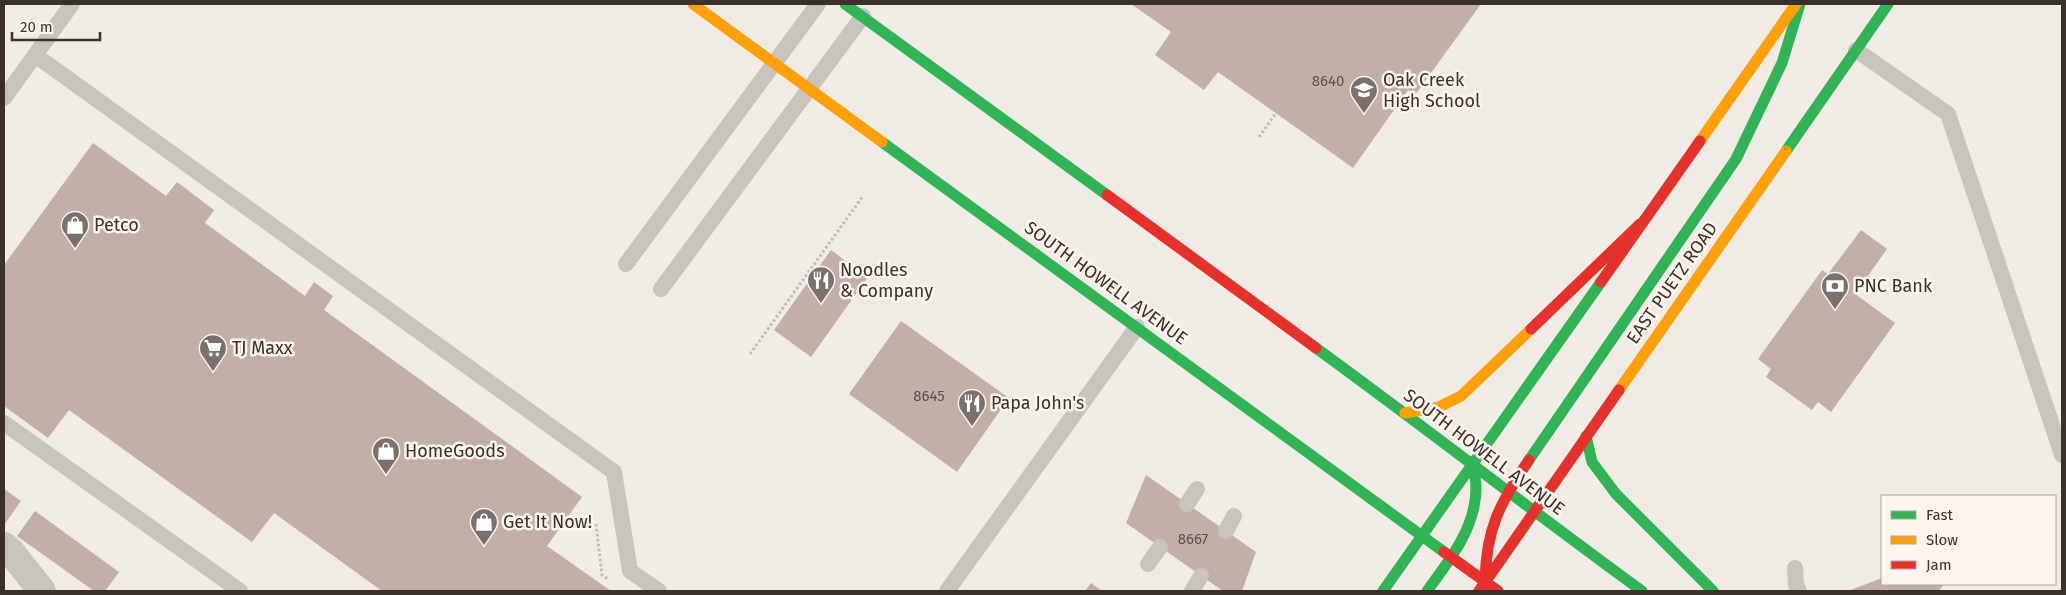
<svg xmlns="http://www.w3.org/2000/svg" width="2066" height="595" viewBox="0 0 2066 595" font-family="'Fira Sans',sans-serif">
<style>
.building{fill:#c3afa7}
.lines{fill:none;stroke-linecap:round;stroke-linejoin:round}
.path{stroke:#c2bbb6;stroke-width:3;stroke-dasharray:2.5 2.5;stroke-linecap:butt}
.lane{stroke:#c9c3be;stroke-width:16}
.street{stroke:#c9c3be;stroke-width:28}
.fast{stroke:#30b455;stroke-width:11}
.slow{stroke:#ff9f0a;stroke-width:11}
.jam{stroke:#e5322d;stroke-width:11}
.labels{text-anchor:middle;stroke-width:5;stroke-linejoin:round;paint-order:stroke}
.number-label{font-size:15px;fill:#5d504a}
.poi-label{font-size:18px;fill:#3b302b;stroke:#fbf5ee;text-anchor:start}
.street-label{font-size:18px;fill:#3b302b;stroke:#fbf5ee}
</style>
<rect width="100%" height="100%" fill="#f0ebe5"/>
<path class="building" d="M1131,4H1481L1415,95L1408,90L1353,168L1218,72L1204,90L1155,55L1171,32Z
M93,143L166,196L177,182L214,210L205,223L305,296L314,282L333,296L324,310L582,497L547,546L611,591H382L274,513L252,542L69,410L48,438L4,406V265Z
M1861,230L1887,249L1855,294L1895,323L1831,412L1818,402L1812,410L1766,377L1771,369L1758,359L1822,270L1828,274Z
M831,250L868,277L811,357L774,330Z
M901,321L1009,398L957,472L849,394Z
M1146,475L1256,552L1242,591H1223L1126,523Z
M4,489L21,501L4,525Z
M35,511L119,572L105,591H94L17,536Z
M1882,578V584H1944L1940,589L1942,591H1848Z
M1091,583L1102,591H1085Z"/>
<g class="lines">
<path class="path" d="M1259,137L1276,113
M750,354L863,196
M596,524L602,575L608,579"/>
<path class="lane" d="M1856,50L1948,114L2062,455
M35,55L614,472L630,571L659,591
M4,98L72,4
M626,264L818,4
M661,289L863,16
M4,423L240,591
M1187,504L1197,489
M1226,531L1234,516
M1148,564L1160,547
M1795,568L1796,585L1799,591
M947,591L1137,327
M1192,591L1201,576"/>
<path class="street" d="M4,546L11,552L42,591"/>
<path class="fast" d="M845,4L1107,195
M882,142L1444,552
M1786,151L1888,4
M1316,348C1426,428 1532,511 1642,591
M1586,436L1592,462L1616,494L1713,591
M1529,460L1736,159L1782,63L1800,4
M1383,591L1601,282
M1427,591C1449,561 1476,528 1476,488C1476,480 1474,473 1473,465"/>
<path class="slow" d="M693,4L882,142
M1700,141L1796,4
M1619,390L1786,151
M1405,413L1439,407L1461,396L1531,329"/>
<path class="jam" d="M1107,195L1316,348
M1601,282L1700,141
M1531,329L1640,224
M1444,552L1498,591
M1485,582C1486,528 1500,503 1529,460
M1479,591L1619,390"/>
</g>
<defs>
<g id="school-pin" transform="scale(1.4375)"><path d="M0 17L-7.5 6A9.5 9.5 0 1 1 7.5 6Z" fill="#7a716c" stroke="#fbf5ee"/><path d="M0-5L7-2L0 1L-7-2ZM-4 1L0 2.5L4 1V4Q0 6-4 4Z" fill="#fff"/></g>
<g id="shop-pin" transform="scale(1.4375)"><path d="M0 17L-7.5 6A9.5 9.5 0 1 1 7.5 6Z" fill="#7a716c" stroke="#fbf5ee"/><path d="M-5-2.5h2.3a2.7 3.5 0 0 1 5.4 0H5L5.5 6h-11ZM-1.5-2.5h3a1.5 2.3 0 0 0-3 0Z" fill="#fff"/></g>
<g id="restaurant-pin" transform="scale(1.4375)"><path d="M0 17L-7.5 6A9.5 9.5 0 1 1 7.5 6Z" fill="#7a716c" stroke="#fbf5ee"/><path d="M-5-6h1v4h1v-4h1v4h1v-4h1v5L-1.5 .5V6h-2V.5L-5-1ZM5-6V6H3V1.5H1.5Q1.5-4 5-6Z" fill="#fff"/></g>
<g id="bank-pin" transform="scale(1.4375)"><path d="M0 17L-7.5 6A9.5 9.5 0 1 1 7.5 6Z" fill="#7a716c" stroke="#fbf5ee"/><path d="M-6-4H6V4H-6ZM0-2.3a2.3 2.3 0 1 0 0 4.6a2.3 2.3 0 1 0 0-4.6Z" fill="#fff"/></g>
<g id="supermarket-pin" transform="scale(1.4375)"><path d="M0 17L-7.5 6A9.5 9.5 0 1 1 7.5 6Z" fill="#7a716c" stroke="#fbf5ee"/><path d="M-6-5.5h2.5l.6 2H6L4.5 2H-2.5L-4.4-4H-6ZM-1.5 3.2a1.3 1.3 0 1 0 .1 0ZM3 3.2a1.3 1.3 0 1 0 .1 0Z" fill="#fff"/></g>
</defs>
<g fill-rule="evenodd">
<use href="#school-pin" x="1364" y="90"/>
<use href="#shop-pin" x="75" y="225"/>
<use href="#restaurant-pin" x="821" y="280"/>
<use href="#bank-pin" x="1835" y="286"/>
<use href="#supermarket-pin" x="213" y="348"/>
<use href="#restaurant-pin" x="972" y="403"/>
<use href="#shop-pin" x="386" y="451"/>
<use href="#shop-pin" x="484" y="522"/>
</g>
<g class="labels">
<g class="number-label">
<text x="1328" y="86">8640</text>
<text x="929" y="401">8645</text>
<text x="1193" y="544">8667</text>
</g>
<g class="poi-label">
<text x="1383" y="86">Oak Creek<tspan x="1383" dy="21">High School</tspan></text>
<text x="94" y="231">Petco</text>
<text x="840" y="276">Noodles<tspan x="840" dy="21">&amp; Company</tspan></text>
<text x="1854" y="292">PNC Bank</text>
<text x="232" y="354">TJ Maxx</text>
<text x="991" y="409">Papa John's</text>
<text x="405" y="457">HomeGoods</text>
<text x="503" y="528">Get It Now!</text>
</g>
<g class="street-label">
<text transform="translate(1106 283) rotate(36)" y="6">SOUTH HOWELL AVENUE</text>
<text transform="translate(1672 283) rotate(-55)" y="6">EAST PUETZ ROAD</text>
<text transform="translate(1484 452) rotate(37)" y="6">SOUTH HOWELL AVENUE</text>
</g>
</g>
<rect width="2066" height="595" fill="none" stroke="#3b302b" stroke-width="10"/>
<rect x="1881" y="495" width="175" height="90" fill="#fbf5ee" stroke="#aea6a0"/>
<rect x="1891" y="511" width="25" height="8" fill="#30b455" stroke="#aea6a0"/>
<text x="1926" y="520" font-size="15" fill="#3b302b">Fast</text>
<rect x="1891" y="536" width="25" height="8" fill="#ff9f0a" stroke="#aea6a0"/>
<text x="1926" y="545" font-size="15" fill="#3b302b">Slow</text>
<rect x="1891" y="561" width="25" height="8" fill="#e5322d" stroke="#aea6a0"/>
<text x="1926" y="570" font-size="15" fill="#3b302b">Jam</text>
<path d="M12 32v8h88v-8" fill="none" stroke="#3b302b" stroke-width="2.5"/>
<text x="20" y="32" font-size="15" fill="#3b302b" stroke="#fbf5ee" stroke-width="4" paint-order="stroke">20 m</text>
</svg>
